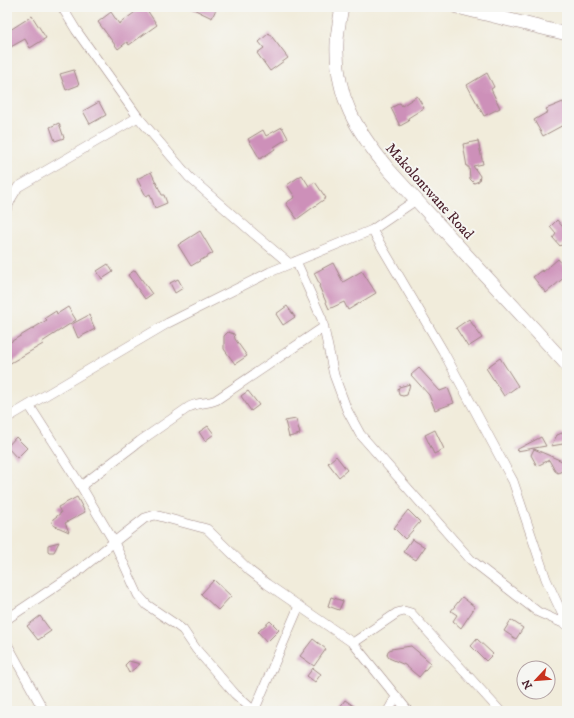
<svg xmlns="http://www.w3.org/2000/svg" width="574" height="718" viewBox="0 0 574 718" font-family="'IM FELL DW Pica',serif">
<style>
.building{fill:#cd90b9}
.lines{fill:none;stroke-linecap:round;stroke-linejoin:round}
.minor-casing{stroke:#9e8683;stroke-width:10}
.secondary-casing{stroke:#9e8683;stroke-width:14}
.minor{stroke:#fff;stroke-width:9}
.secondary{stroke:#fff;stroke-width:13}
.labels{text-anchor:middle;stroke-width:4;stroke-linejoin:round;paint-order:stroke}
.street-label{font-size:15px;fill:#4a1f2b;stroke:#f6f6f2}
</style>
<rect width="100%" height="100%" fill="#f6f6f2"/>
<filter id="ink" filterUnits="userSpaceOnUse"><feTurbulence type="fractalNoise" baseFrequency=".025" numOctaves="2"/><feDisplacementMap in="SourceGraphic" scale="8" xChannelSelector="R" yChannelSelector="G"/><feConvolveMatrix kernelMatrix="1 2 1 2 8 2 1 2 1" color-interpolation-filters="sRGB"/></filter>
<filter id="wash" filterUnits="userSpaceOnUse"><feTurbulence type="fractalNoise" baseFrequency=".012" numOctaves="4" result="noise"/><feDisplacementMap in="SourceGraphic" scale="16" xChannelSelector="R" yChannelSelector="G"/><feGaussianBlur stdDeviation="0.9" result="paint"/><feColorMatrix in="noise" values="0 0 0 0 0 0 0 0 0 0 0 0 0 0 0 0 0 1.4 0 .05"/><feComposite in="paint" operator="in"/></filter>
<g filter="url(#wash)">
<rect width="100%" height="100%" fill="#f1ecdb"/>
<g id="blocks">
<path class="building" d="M142,7H145L157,25L129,45L127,42L118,49L98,22L111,12L119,24Z
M189,7H217L212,18Z
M32,16L46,38L30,48L25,39L7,49V32Z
M269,33L288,58L270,71L257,53L264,48L259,42Z
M74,70L79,85L66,90L60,74Z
M487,73L494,87L491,89L500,108L484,116L467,85Z
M417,96L424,108L408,118L409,121L400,126L391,108L400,103L402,106Z
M99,102L106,115L90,124L83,111Z
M563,102L567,111V123L543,136L534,120L548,112L546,109Z
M59,123L64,138L55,141L50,127Z
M282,127L288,138L274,147L275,149L260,159L248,139L263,130L266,136Z
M478,141L483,164L473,166L480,176L479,181L474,183L470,179L469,167H467L463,144Z
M151,172L162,195H164L167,203L155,208L150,194L146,196L137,179Z
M302,175L309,186L315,182L326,198L297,219L286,203L295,197L287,185Z
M557,220L567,232V239L560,246L553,238L556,234L550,227Z
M200,231L213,253L191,266L178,245Z
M558,259L567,270V275L546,293L533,277L542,270L543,272Z
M333,263L343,282L362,271L376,293L348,310L344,302L329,309L319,286L320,285L314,273Z
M108,264L113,272L102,279L97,271Z
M135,270L152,294L145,299L128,275Z
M178,279L183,288L175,293L170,283Z
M287,306L295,317L283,325L276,314Z
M68,307L76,320L42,342L43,344L7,365V344L47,320L45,318L56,311L57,314Z
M89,315L95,329L78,338L72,324Z
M469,319L482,338L468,347L456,328Z
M228,332L234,334L235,339L247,356L235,364L224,349V336Z
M500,358L518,386L504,396L486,368Z
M419,368L440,391L448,388L454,403L435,410L429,395L411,375Z
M410,384L407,395L403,396L399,395L398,390L399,387Z
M248,391L259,405L251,411L241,396Z
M296,419L300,434L289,437L285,421Z
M208,426L214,434L205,441L199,432Z
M435,430L444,449L434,454L425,435Z
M562,433L566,437V442L563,444L551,446L557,435Z
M16,437L27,448L17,458L7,447Z
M541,437L546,446L517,451L516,450Z
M534,449L562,461L564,464V470L558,473L555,471L549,460L537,466L531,455Z
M336,456L347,470L339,477L328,463Z
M77,497L85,512L65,523L69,532L53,525L52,522L53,519L61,513L58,507Z
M408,510L420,522L405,539L394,528Z
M412,539L425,547L416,560L403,552Z
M59,542L54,552H49L48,551V545Z
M214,580L231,596L218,610L201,594Z
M331,597L343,601L339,610L328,606Z
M462,597L475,607L461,628L453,621L457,615L451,611Z
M40,616L51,631L38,640L27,626Z
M511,620L523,628L516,639L504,631Z
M270,621L279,630L267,642L258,632Z
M313,639L326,649L314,666L300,656Z
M477,639L493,654L486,661L471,646Z
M411,646L431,663L419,677L405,665L389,658L387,655L388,651L391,649Z
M129,661L140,664L129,673L125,665Z
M313,668L321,674L315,682L307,676Z
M345,700L361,711H337Z"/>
</g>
</g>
<g filter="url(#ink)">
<use href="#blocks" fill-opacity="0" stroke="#9e8683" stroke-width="1"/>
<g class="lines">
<g class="minor-casing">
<path id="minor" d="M62,7L76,30L138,117L189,177L253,233L290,264
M7,208L12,197L18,187L138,117
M372,230L443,351L508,472L513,481L546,579L567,624
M296,261L322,319L334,375L347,410L360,434L471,560L538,612L567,625
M29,405L81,486L114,542L145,518L155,515L207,529L250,571L267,584L353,643L408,711
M7,418L168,323L270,272L372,230L416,200
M81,486L140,441L189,407C198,402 207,404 216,400L324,327
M7,619L77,572L114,542L138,595L147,605L175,624L183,630L196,649L235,694L254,711
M353,643L397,613L404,611L411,613L500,711
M7,644L44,711
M254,711L299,606
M388,711L396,697"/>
</g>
<g class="secondary-casing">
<path id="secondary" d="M342,7C340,19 337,31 337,43C335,97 356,130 389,170L567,365
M457,7L567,34"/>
</g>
<use href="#minor" class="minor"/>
<use href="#secondary" class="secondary"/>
</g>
</g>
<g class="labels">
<g class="street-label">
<text transform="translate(430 191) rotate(48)" y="5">Makolontwane Road</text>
</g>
</g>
<rect width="574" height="718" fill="none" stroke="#f6f6f2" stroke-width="24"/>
<g transform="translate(536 680) rotate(244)"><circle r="19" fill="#f6f6f2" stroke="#b1a0a2"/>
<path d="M0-3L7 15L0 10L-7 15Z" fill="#c8321e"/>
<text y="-6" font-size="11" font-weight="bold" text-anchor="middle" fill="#4a1f2b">N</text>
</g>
</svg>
